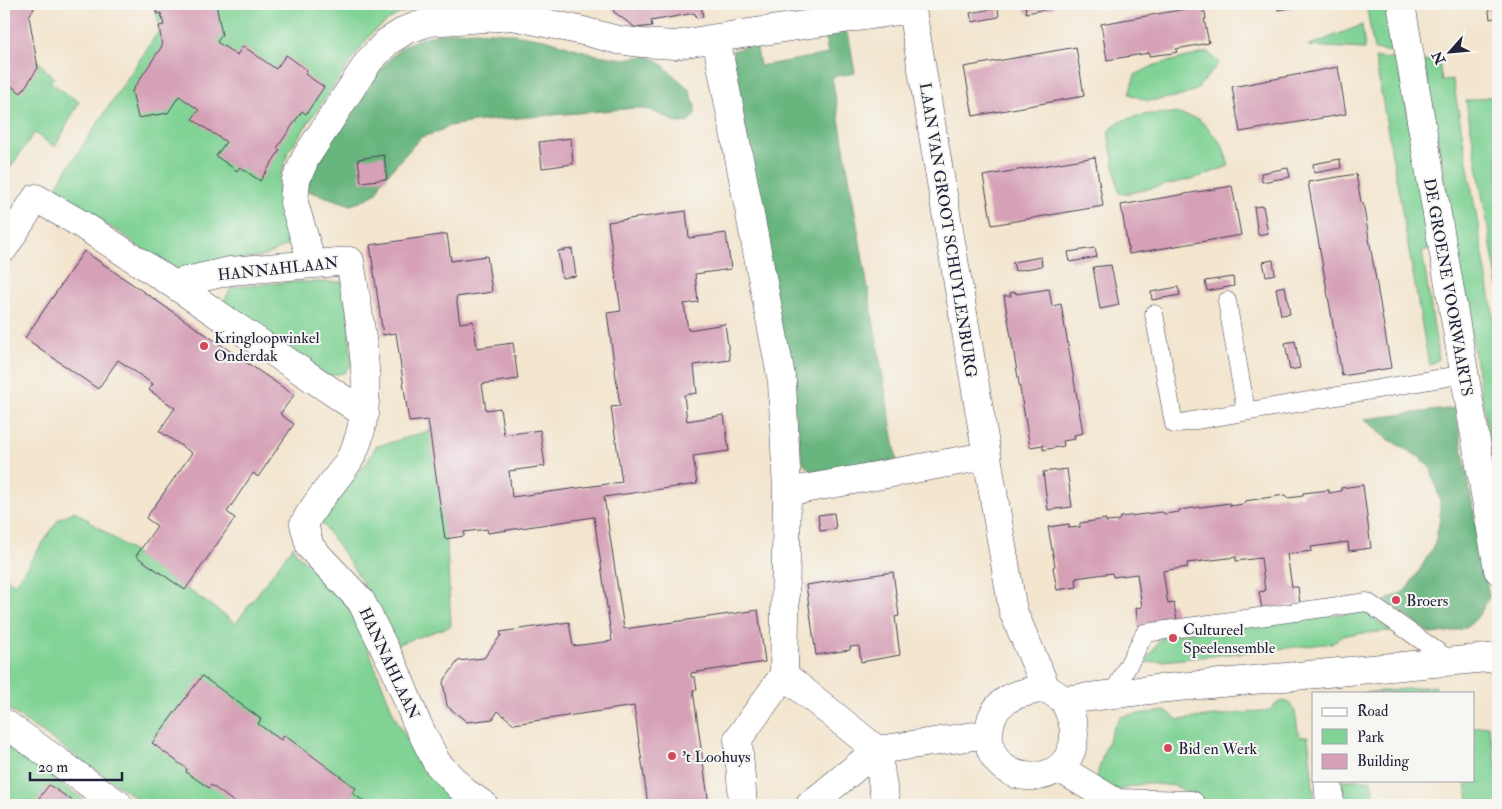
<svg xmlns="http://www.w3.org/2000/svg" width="1502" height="809" viewBox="0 0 1502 809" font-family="'IM FELL Double Pica',serif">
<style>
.green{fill:#81d395;stroke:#527a68}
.forest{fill:#68b57e;stroke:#456c5c}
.building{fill:#d6a1b7}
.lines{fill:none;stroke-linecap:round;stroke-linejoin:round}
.lane-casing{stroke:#413f51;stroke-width:19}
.street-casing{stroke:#413f51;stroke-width:29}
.lane{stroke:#fff;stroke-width:18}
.street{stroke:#fff;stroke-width:28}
.poi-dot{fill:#d1495b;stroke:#f6f6f2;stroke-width:2}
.labels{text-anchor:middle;stroke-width:4;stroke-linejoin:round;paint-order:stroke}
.street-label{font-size:16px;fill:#22223b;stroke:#f6f6f2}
.poi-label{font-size:16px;fill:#22223b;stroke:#f6f6f2;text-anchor:start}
</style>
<rect width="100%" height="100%" fill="#f6f6f2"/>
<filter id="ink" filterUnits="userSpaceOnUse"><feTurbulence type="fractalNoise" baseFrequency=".02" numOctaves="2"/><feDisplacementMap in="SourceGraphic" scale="10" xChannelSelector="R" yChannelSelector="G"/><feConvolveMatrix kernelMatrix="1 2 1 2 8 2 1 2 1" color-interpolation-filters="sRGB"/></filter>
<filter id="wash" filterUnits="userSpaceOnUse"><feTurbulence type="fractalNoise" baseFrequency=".0096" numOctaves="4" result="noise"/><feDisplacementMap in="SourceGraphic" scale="20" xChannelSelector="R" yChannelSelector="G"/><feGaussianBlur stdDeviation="1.12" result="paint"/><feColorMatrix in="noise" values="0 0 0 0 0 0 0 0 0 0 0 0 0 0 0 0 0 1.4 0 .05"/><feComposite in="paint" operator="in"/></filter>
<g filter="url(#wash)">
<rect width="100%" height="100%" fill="#f3e5ce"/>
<path class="green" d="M4,4H29L30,53L54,78L50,82L79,102L55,147L34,133L4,177Z
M154,4H524L432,8L404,12L395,16L374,31L361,47L288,152L278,184V203L292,243L265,256L178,270L165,267L121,233L61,200L56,186L160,29Z
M1366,4H1388L1396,52L1374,50Z
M1362,25L1365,49L1308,46Z
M1208,52L1219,63L1196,90L1182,96L1148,101L1129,94L1135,75L1155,65Z
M1375,58L1398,59L1431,249L1422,251L1439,359L1429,365Z
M1424,61L1439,62L1442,81L1453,80L1498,342V490Z
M1498,95V286L1466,101Z
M1174,113L1199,119L1222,144L1229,166L1196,178L1125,194L1119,193L1108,132C1124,113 1151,114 1174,113Z
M291,282H345L352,364L344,373L326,376L220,307L232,287Z
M432,430L447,547L451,626L395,645C376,598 350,562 321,522L370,458L375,447Z
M75,511L236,623L293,546L297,554L339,593L359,626L394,715L413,750L464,805H146L4,706V576L15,584L59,519Z
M1364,611L1391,631L1344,635L1333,643L1145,663L1162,636Z
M1435,686V693H1363Z
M1283,701L1291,704L1295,712L1299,737L1308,736L1315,805H1213L1175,786L1146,783L1116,791L1096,781C1098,769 1112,723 1121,717C1127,714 1158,712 1167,711L1178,720L1270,710L1275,704Z
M1488,725L1498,771V805H1470L1465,780H1473V728Z
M4,744L91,805H4Z
M1342,780H1371L1376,805H1344Z"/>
<path class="forest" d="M475,31L507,33L545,39L597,55L624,59L646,56L657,60L689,89L695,106V114L689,122L678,123L650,110L637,108L481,121L449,126L435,133L421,137L381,182L377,193L360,202L351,205L305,190L320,152L386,63C393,56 400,47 410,43C430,33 453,32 475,31Z
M845,31L849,37L855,73L832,77L897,460L821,473C810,472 804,467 802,457L732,51L756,43L760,66L828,54L824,32Z
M1455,408L1489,597C1473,630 1465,630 1431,634L1385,601L1405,591L1421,568L1435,543L1440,519V501L1431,469L1421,458L1386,438L1365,419Z"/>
<g id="blocks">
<path class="building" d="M4,4H37L29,16L38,68L21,93L4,81Z
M155,4H216L222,35L217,42L237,55L243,46L276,69L286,55L307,70L305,74L324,87L306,114L302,111L288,132L277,148L280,150L260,181L240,167L237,171L216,156L226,142L192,119L199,110L179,96L168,113L138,118L132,91L162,46L159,26L164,25L161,13L157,14Z
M612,4H701L703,17L696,18L695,13L651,21L652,26L636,28L614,12Z
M1025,4H1053L1054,8L1026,13Z
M1277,4H1306L1307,5L1278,10Z
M1488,4H1498V17L1490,19Z
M1202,6L1203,12H1205L1206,19H1204L1209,43L1176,49L1177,52L1173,53L1149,56V53L1107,60L1101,24Z
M998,8L999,17L972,22L970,13Z
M1076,47L1084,96L973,116L964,67Z
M1338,67L1346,114L1240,132L1232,87Z
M571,138L573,164L542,168L539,142Z
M384,155L387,179L361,182L358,159Z
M1095,157L1103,206L992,225L983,176Z
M1340,159L1341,168L1314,173L1313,164Z
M1288,168L1290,177L1262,182L1261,173Z
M1356,174L1361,202L1363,203L1391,368L1342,376L1308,182Z
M1232,186L1241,235L1129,254L1121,205Z
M1263,206L1268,233L1258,235L1254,207Z
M686,211L689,238L726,233L731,269L695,274L698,302L684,304L688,330L725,324L730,360L694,365L697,393L684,395L687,421L724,415L729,451L693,456L697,484L604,497L624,629L758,610L765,662L691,673V677H695L697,690H693L709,805H648L634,706L514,724L498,711L493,719L467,722L447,706L443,682L458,661L484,658L501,635L500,632L569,622L573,646L612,641L594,517L488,533L487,529L464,532V536L445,539L428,420L409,422L396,333L383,335L370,245L447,234L451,261L487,256L492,292L456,297L460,323L473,321L477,348L513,343L518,379L482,384L486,410L500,408L504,435L540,430L545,466L509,471L512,497L622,482L611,407L620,406L607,313L621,311L608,222Z
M1095,248L1097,257L1070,262L1068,252Z
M572,249L576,276L562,278L558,251Z
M84,251L294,395L280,414L294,424L258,477L253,473L227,512L235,518L185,590L136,556L157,526L146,518L192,453L159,431L175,408L149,390L153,384L118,360L98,389L25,338Z
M1041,257L1042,266L1015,271L1013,262Z
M1273,260L1275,274L1266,276L1263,262Z
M1111,265L1119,305L1100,309L1093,267Z
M1233,277L1234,286L1207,291L1205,281Z
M1285,286L1290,314L1281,315L1276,288Z
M1178,287L1180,295L1152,300L1151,292Z
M1049,289L1052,306L1061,304L1083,433L1074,435L1075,439L1063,441L1064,446L1043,450V445L1030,447L1004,296H1011L1010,293L1016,292V294Z
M1295,341L1300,368L1290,370L1285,343Z
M1067,469L1072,507L1048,510L1043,472Z
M1363,485L1371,548L1349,551L1348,542L1311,547L1312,551L1287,554L1292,587H1298L1300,604L1262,609L1259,592L1265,591L1261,558L1236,561V557L1212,560L1187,563L1188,567L1163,571L1168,604L1174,603L1177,621L1138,626L1136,608L1142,607L1137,574L1113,577L1112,573L1076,578L1077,587L1057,590L1053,567L1055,566L1048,527L1069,524V528L1080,527V523L1106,519V522L1118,521L1121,517L1162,512L1165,514L1179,512V510L1230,503V506L1243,504L1245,501L1285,495L1288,498L1303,496V493L1329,490V493L1341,491V488Z
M834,513L836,529L820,531L818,515Z
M893,572L899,616L895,617L900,655L861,662L859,646L850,647V650L816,655L806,585Z
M202,676L261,719L258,724L281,740L284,735L356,788L352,793L369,805H238L211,785L209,788L186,772L187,769L152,743Z
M49,785L79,805H41L36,802Z"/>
</g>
</g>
<g filter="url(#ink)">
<use href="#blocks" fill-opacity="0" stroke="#413f51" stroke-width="1"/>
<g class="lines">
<g class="lane-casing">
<path id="lane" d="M1227,301L1246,411
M1154,314L1174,424L1465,374
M1113,694L1145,633L1367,602L1451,661"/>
</g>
<g class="street-casing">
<path id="street" d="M911,4L1013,611L1046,688L1064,700L1157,689L1498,657
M1401,4L1498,570
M4,248L36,198L81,224L173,284L230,271L350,261C359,320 381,410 348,462C333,485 316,500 304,524L310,547L361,601L395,669L416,721L437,763L465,792L484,805
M312,263L294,203L296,180L306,157L369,61L387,42L406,30L429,22L513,16L583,31L618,40L642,43L675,45L716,38
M173,284L365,414
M787,492L986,456
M784,675L877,750L988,734
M1046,688C1022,692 995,697 990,725C977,788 1075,796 1074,733C1074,721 1068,710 1064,700
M4,723L119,805
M1059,768L1117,803L1191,805
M1328,780L1330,805
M743,805L738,739L784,675L787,492L782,381L716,38L912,9
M810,805L877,750L886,805"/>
</g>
<use href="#lane" class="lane"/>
<use href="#street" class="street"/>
</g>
</g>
<g class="poi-dot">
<circle cx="204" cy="346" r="5"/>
<circle cx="1396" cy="600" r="5"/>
<circle cx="1173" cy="638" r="5"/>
<circle cx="1168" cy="748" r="5"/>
<circle cx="672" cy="756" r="5"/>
</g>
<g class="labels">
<g class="street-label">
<text transform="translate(949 230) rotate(81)" y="6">LAAN VAN GROOT SCHUYLENBURG</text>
<text transform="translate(278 268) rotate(-6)" y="6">HANNAHLAAN</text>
<text transform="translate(1449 287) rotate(80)" y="6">DE GROENE VOORWAARTS</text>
<text transform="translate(390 663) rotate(65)" y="6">HANNAHLAAN</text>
</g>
<g class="poi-label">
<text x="214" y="343">Kringloopwinkel<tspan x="214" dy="18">Onderdak</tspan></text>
<text x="1406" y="606">Broers</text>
<text x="1183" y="635">Cultureel<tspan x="1183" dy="18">Speelensemble</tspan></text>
<text x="1178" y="754">Bid en Werk</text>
<text x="682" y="762">'t Loohuys</text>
</g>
</g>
<rect width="1502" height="809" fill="none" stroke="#f6f6f2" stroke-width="20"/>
<rect x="1312" y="692" width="162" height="90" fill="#f6f6f2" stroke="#a1a1a9"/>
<rect x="1322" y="708" width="25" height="8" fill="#ffffff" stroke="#a1a1a9"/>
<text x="1357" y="716" font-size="15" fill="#22223b">Road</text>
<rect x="1322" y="729" width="25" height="15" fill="#81d395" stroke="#a1a1a9"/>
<text x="1357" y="742" font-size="15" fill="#22223b">Park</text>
<rect x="1322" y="754" width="25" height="15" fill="#d6a1b7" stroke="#a1a1a9"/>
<text x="1357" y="766" font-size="15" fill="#22223b">Building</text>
<g transform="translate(1450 52) rotate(243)" stroke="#f6f6f2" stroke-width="4" paint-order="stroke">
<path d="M0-4L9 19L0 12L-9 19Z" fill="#22223b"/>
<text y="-8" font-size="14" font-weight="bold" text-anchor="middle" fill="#22223b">N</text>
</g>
<path d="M30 772v8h92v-8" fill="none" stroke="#22223b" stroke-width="2.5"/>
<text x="38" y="772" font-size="15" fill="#22223b" stroke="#f6f6f2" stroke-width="4" paint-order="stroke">20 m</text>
</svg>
